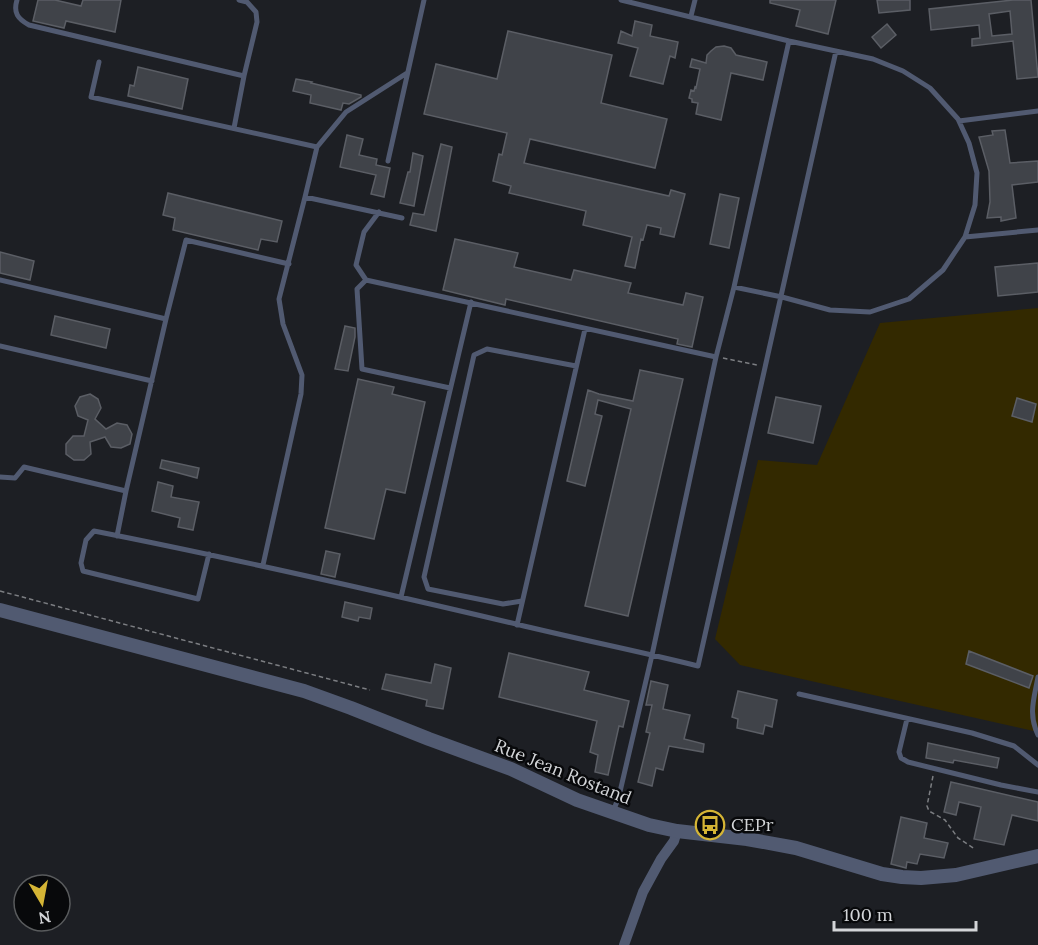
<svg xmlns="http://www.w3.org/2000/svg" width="1038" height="945" viewBox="0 0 1038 945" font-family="Lora,serif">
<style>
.green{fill:#332900}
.building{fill:#404349;stroke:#5b5e65;stroke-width:1.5;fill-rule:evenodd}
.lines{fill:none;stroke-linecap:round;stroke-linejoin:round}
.path{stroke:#7c7e82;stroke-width:1.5;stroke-dasharray:4.5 3;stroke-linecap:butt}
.service{stroke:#515a71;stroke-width:5}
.minor{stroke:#515a71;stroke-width:10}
.tertiary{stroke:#515a71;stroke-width:14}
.labels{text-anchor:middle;stroke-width:5;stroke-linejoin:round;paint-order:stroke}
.street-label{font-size:18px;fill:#d3d5d8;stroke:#08090b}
.poi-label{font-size:18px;fill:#d3d5d8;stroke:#08090b;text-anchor:start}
</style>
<rect width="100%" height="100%" fill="#1d1f24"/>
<path class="green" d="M1038,308V732L740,665L715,639L758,460L817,465L880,323Z"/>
<path class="building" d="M38,0H55L81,6L83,0H121L115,32L66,21L64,28L33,21Z
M770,0H836L828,34L796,26L800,10L770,3Z
M877,0H910V10L879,13Z
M1013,0H1031L1038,77L1017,79L1013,41L972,46V39L980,38L979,25L931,30L929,9ZM1010,11L1012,34L992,36L989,14Z
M635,21L652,25L650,36L678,42L675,58L670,56L663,84L630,76L638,48L618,43L621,31L632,36Z
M887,24L896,35L881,48L872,37Z
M508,31L612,55L601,103L667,119L655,168L530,139L524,163L669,196L671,190L685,194L674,237L660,234L661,228L647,225L643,240L641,239L635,268L625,266L632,237L583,225L586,211L509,193L511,186L493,181L499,154L502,155L507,133L424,114L436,64L497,79Z
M724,46L731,48L736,55L767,62L763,80L731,73L721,120L696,114L698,103L692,102V99L689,98L691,90L694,91L695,87L696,88L700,69L690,67L692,59L706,63L707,55L711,51L716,47Z
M138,67L188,79L182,109L128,96L130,85L134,86Z
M296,79L312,82L311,83L361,95V97L349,104L343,103L341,110L310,103L311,95L293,91Z
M1005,130L1010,163L1038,161V182L1012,185L1016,218L1001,221V217L987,218L990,202L989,171L979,137L993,135L992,131Z
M347,135L363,139L359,155L377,159L376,165L390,168L384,197L371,194L376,175L340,167Z
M441,144L452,147L436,231L410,225L413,213L424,215Z
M413,153L423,156L414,206L400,203L408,172H410Z
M168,193L282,221L277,242L261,239L258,250L173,230L175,218L163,215Z
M720,194L739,198L729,248L710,244Z
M455,239L518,253L514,267L571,280L574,270L631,283L628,293L683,305L686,293L703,297L692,347L677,344L678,339L506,299L505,305L443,290Z
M0,252L34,261L30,280L0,273Z
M1038,263V292L998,296L995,267Z
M55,316L110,329L106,348L51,335Z
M345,326L355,328V337L348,371L335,369Z
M640,370L683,379L628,616L585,606L631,409L598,400L595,414L602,416L585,486L567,481L588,390L599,394L633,401Z
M358,379L394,387L392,394L425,402L405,493L386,489L374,539L325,528Z
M90,394L98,399L101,408L95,419L106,429L117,423L127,425L132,434L130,444L121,448L111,447L105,437L90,442L91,454L84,460H74L66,454V444L73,436H84L88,420L78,416L75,406L80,397Z
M776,397L821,406L813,443L768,433Z
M1017,398L1036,404L1032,422L1012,416Z
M162,460L199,468L197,478L160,468Z
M158,482L173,486L171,497L199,502L193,530L178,527L180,518L152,511Z
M326,551L340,554L335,577L321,574Z
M345,602L372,608L370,619L359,617L358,621L342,617Z
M969,651L1033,676L1029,688L966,664Z
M509,653L589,672L584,690L629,701L623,727L619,726L608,775L595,772L598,755L590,752L597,721L499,697Z
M435,664L451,668L443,709L426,706L427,700L382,689L386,674L431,683Z
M651,681L668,685L663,709L690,715L684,739L704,744L703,752L669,746L663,770L656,768L652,786L638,782L650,733L646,732L652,705H646Z
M738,691L777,700L772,727L765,725L763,734L737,728L738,719L732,717Z
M928,743L999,758L997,768L954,760L953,763L926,758Z
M951,782L1038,802V821L1012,815L1004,845L974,839L981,807L959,802L956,815L944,812Z
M901,817L927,823L924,838L948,843L944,858L920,854L917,864L907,862L906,868L891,864Z"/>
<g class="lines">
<path class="path" d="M723,358L757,365
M0,591L370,690
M933,776L927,806L929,811L945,820L958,838L975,849"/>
<path class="service" d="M17,0C13,13 18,19 29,25L244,76
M621,0L789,41L873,59L903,71L930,88L958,119L969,143L977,173L975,205L965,237L943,270L909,299L870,312L830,310L782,297L734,287
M691,16L695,0
M99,62L91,97L317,147L305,197L279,299L283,324L302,375L301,394L263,565
M959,121L1038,111
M234,128L244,76L257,22L256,12L247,2L239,0
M317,147L346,112L407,73
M388,161L424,0
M305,197L402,218
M379,212L364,232L356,265L366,280L716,357
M965,237L1038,230
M0,280L166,319
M366,280L357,289L362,369L450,388
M0,346L152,381
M0,477L15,478L24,467L28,468L126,491
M117,536L126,491L166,319L186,240L289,264
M209,554L198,599L83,571L81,563L86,540L94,531C236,559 376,591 516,624C577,639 638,651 698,666L836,51
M401,597L471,302
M522,601L503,604L428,589L424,577L474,355L487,349L576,366
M517,625L585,329
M1038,677C1034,699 1028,714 1038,735
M799,694L972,733L1014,746L1038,765
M907,719L899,752L901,758L908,762L1001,785L1038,792
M613,812L619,796L652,655L716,357L734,287L789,41"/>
<path class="minor" d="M624,945L643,892L661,859L674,841L677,831"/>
<path class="tertiary" d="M0,610L304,691L351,708L429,739L511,769L577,800L649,825L677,831L747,839L796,848L882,874L902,877L921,878L956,875L1038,856"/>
</g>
<defs>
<g id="bus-ring" transform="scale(1.5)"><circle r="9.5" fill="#08090b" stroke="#d5b535" stroke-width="1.5"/><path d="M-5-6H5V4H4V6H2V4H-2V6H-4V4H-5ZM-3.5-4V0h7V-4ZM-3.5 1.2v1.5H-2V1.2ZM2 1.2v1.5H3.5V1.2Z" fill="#d5b535"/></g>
</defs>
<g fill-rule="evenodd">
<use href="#bus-ring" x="710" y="825"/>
</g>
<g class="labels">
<g class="street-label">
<text transform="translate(563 772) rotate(22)" y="6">Rue Jean Rostand</text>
</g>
<g class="poi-label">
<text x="731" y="831">CEPr</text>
</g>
</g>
<g transform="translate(42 903) rotate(170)"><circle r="28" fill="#08090b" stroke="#595b5d" stroke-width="1.5"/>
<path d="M0-4.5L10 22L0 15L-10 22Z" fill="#d5b535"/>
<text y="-9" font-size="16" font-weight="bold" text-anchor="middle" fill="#d3d5d8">N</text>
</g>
<path d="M834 921v9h142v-9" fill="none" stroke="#d3d5d8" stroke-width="3"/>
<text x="843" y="921" font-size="18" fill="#d3d5d8" stroke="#08090b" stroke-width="4.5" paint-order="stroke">100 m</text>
</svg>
